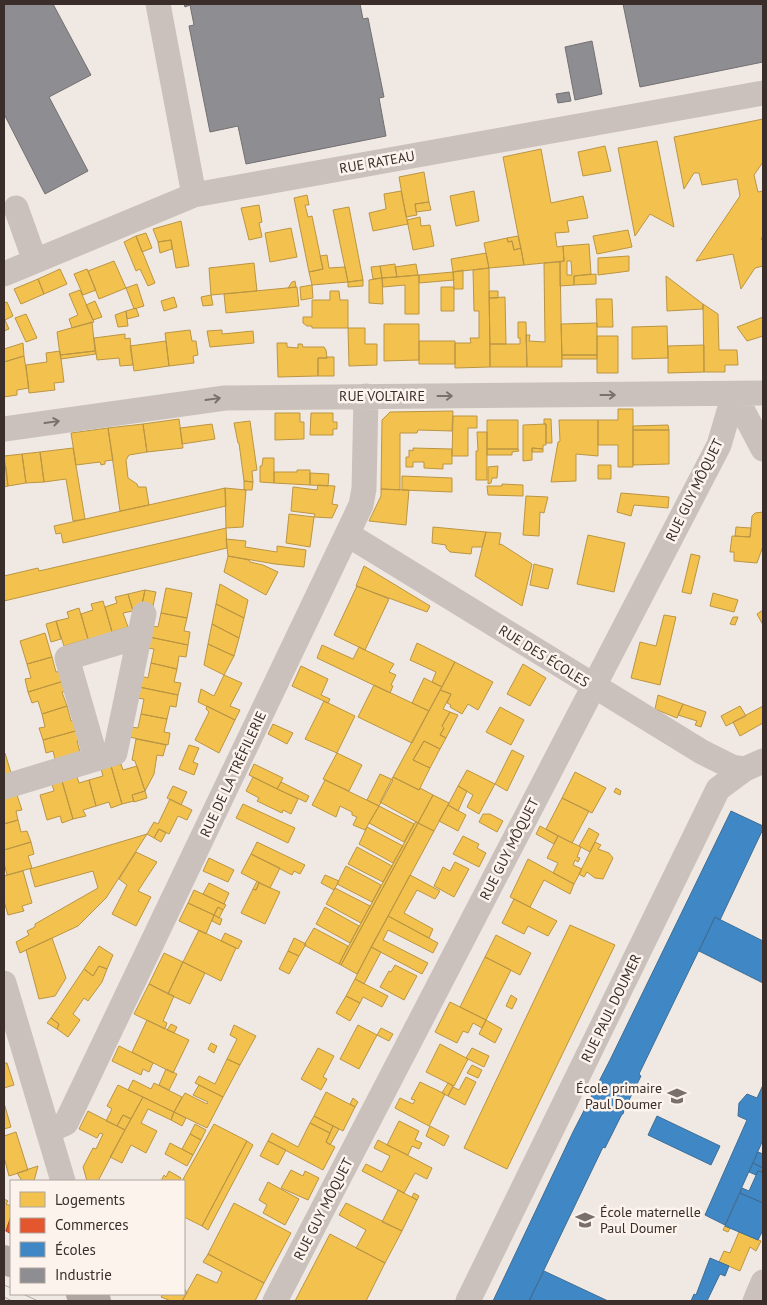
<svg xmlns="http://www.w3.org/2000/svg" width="767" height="1305" viewBox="0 0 767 1305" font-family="'PT Sans',sans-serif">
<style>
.homes{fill:#f2c14e;stroke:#bb9543;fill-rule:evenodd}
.shops{fill:#e4572e;stroke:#b14a2c}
.schools{fill:#3f88c5;stroke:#3e6d96}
.industry{fill:#8d8d92;stroke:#747072}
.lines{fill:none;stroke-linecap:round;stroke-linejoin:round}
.minor{stroke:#cac1bc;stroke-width:25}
.major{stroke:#afa6a1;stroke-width:28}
.tram{stroke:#b1aaa7;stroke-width:1}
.oneway{stroke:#7b706b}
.labels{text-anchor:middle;stroke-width:5;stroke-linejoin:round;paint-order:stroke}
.street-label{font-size:14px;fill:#3b2d29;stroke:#fcf3ec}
.poi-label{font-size:14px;fill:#3b2d29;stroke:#fcf3ec;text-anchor:end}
</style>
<rect width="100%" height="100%" fill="#f0e9e3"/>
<path class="homes" d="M763,119V162L754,175L758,192L763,191V236L761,239L763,241V266L755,268L741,289L733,254L696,261L740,196L737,179L702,185L699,173H694L684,189L674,137Z
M657,141L674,227L650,214L635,236L618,148Z
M605,146L611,171L583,176L578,152Z
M541,149L551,203L583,196L588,218L567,221L569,232L555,233L557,247L563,246L564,261L524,265L503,157Z
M424,172L429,202L415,204L417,215L406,217L399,177Z
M401,191L408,224L373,231L369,213L386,209L384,194Z
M474,191L479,221L456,226L450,196Z
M307,195L309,205H305L308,217L312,216L323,269L309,272L294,198Z
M429,202L431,210L416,212L415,204Z
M259,205L262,222L259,223L262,237L249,240L241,208Z
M349,207L363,280L348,282L333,210Z
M420,217L421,226L430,225L434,246L413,250L407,220Z
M181,221L189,266L176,268L171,240L158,242L153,229Z
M291,228L297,257L270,262L265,233Z
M628,230L632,247L597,254L593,236Z
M146,233L152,248L142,252L136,236Z
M136,236L155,283L148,286L140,269L136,271L124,242Z
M518,236L521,248L514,250L512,241L508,242L507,238Z
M507,238L508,242L512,241L514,250L521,248L524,265L489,268L484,243Z
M171,240L172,249L160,253L158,242Z
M589,244L591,274L574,276V285L560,286V262L564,261L563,246ZM567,261H571L572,275H567Z
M486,253L489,268L453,272L451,259Z
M327,255L329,268L345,267L348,282L312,285L309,272L323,269L320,256Z
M629,256V271L598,275V258Z
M114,261L126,288L99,299L88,271Z
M560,262L562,367H527L526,335H530L529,341L545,342L544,263Z
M254,263L257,291L211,295L209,268Z
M395,264L397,277L382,278L380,266Z
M416,264L418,275L397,277L395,267Z
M380,266L382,278L373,279L371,267Z
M489,268L490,367L455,368V343H471L470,338H479V311H474L473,270Z
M60,269L67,284L44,294L38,279Z
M87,269L96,290L83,295L74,274Z
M463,270V289H454L453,272Z
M453,272L454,280L419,283V275Z
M596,274V284L574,285V276Z
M419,275V314H405V285L383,287L382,278Z
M666,276L703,304V309L667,311Z
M382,278L383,304L369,303V280Z
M38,279L44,294L21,304L14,289Z
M363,280V286L348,287V282Z
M295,281L296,287L288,288L292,282Z
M137,284L144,306L134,309L126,288Z
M312,285L313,298L301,300L300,287Z
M297,287L299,306L226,313L224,294Z
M441,287H454V311H441Z
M80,290L94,322L72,328L69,319L78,315L69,294Z
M330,291H339L340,300H348V328H312V326H307L303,323V317H312V300H330Z
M489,291H498V298H489Z
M211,295L213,305L203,306L201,297Z
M174,297L177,307L164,311L161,301Z
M505,297L506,344H490L489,298Z
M596,299H612L613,327H597Z
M95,301L102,317L93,320L86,305Z
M7,302L13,316L5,320L9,329L4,331V303Z
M703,304L718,314L719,350H737L738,365H725V372H704Z
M136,308L139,316L127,319L126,311Z
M126,311L128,326L118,327L115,315Z
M26,314L37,338L26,342L15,318Z
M763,317V336L747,341L737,327Z
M92,322L95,351L60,355L57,332Z
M518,322H526L527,367H490V344H520V338H518Z
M597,323V355H562L561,324Z
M384,324H419V360L384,361Z
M667,326L668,358L632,359V327Z
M348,328H365V344H377V365L349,366Z
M190,330L192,341H196L198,355L193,356L194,363L169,366L165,333Z
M222,330V334L253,331L254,343L210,347L207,331Z
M125,334V339L130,338L133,365L120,366L119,358L97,360L94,338Z
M597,336H618V373H597Z
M166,341L169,366L134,371L130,346Z
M419,341H455V364H419Z
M23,343L24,356L4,362V349Z
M277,343H287V347L298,348V344H302L303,347H324L326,350L327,358H318V376L278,377Z
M704,345V372L668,373V346Z
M60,351L64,382L54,383L55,390L29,393L26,365L47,362L46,353Z
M95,351L96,354L61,359L60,355Z
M562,355H597V359H562Z
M24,356L29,388L17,390V395L4,397V362Z
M327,357H334V376H318V358H327Z
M618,409H633V467H618V445H598V420H618Z
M453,411L452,431L418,430L417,433H400V490L381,489L382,420L390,412Z
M275,413H300V422H304V439L275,440Z
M311,413H333V422H337V429H333V435H310Z
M453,416H477V428H468V456H452Z
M179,419L183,448L147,452L143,424Z
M544,419H551L552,443H546V424H544Z
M487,420H518V449H487Z
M559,420H598V456L576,454V481L551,482L558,442L560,441Z
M250,421L257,470L252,471L253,482L244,481L239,443H238L234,423Z
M143,424L147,452L129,455L126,460L128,478L137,484L138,487H146L149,505L120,511L108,428Z
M212,424L215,439L182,444L180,428Z
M546,424V445H543V449L532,448V460L523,461V425Z
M668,425L669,430H633V426Z
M108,428L113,460L105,461V464L101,465L100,462L76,465L71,433Z
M633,430H669V464L633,465Z
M477,432H487V480H476V451H478Z
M73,448L85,519L73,521L66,479L44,482L40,452Z
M413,448L452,449V464H443V469L424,468V462H413V467H406V457H409V450L413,451Z
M532,448L543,449V452H532Z
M487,449H518L519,451L512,452V455H487Z
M40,452L44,482L26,483L22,454Z
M22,454L26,483L8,486L4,456Z
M263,458H274V483L260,482V466H262Z
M598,465H611V479H598Z
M498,466L497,478H492L491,483L488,484V467Z
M4,467H6L8,486L4,487Z
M297,470H310V485L274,483V472H297Z
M310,473L329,474L328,486L310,485Z
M402,476L452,478V492L402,490Z
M244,481L253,482L252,490H244Z
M502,484L523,485V496L488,495L487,486H502Z
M318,485L335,486L332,504L338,505L332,518L314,517L315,514L291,511L293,487L317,490Z
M225,488L246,490L243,527L226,528Z
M225,488L226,506L63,543L61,533L56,534L54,526Z
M381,489L409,490L406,525L369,521L381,496Z
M621,493L669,497L668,508L634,505L631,516L617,512Z
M526,496L548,497L544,513L540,512L539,536L523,535Z
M763,512V546L757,563L734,561V552H730L732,536L750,537L752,516L755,513Z
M289,514L314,517L310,547L286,543Z
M433,527L486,532L482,547H472L471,554L450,552L446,548V545L432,543Z
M736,527L751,528L750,537L735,536Z
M226,528L227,548L4,601V576L38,568L39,571Z
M486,532L501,533L499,545L501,544L532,564L522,606L475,576Z
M588,535L625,543L614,592L577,584Z
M226,539L246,541L245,547L277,552V546L306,550L304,567L275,564L228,556Z
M691,554L700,556L691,594L682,592Z
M228,556L249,560L250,562L263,565L278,572L266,595L224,572Z
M534,564L553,569L548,589L530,585Z
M364,566L430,606L427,612L356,586Z
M220,584L248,600L244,618L216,604Z
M357,586L389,599L365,650L334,635Z
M166,588L192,593L187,618L161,613Z
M145,590L156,592L152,611L141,609Z
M145,590L141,609L133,611L128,594Z
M713,593L738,600L734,612L710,606Z
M128,594L133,611L123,613L128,627L112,632L105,607L117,603L115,597Z
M103,601L113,635L88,639L81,614L93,610L91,604Z
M216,604L244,618L239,638L212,624Z
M79,608L88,639L64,646L56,621L69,618L67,612Z
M763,610V625L757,614Z
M161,613L187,618L184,631L190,632L188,645L149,637L151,626L158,627Z
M664,615L676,617L660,685L631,678L640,642L656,646Z
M733,617H738L735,625L730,624Z
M56,621L61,639L51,642L46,624Z
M212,624L239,638L234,656L208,644Z
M45,633L52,657L27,664L20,641Z
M149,637L188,645L186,657L179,656L177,669L151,663L154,649L147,648Z
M417,643L455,662L442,687L432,682L436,672L410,660Z
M208,644L234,656L224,675L204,665Z
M322,645L353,659L359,647L394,664L389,672L396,675L391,685L393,686L390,693L317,658Z
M52,657L56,672L62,671L64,681L28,692L25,679L31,678L27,664Z
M455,662L493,682L478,710L468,704L462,714L450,707L451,705L447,703L451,694L440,690Z
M151,663L177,669L174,682L181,683L178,695L139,687L141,676L148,678Z
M523,664L546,678L530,706L507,694Z
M301,666L328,679L321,695L330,699L328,703L292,686Z
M224,675L242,683L230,706L240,710L235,720L198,702L201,689L214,696Z
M424,678L442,687L429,711L412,703Z
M64,681L68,691L62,692L67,706L42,714L38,701L32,703L28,692Z
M374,685L429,711L412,743L358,717Z
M139,687L178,695L176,707L170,706L167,719L141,714L144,699L137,698Z
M440,690L451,694L443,709L450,712L442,726L444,728L440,735L446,738L440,749L424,741L413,760L430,768L419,790L393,777Z
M658,695L683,704L677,718L655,709Z
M324,701L355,716L337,753L305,739Z
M683,704L706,712L701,727L695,725L697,721L678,715Z
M67,706L71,721L76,720L79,730L43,740L39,728L45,727L42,714Z
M207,706L235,720L219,753L195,740L209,712L206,709Z
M740,706L746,716L726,726L721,716Z
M763,706V723L740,736L733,722Z
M500,707L524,720L511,745L486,732Z
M450,712L458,715L446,738L440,735L444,728L442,726Z
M141,714L167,719L164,732L170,733L168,745L129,737L131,727L138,728Z
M273,724L293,733L287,744L268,734Z
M79,730L82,740L77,741L81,756L56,763L53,751L46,753L43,740Z
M136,739L166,745L163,756L157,755L154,774L145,791L135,761L132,760Z
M424,741L440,749L430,768L413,760Z
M189,745L199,748L193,762L198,764L194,775L179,769Z
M512,750L524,756L507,791L495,784Z
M4,753H5L12,776L4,778Z
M337,753L362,765L349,791L323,779Z
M121,764L123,770L137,766L145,791L132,795L134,801L122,804L111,766Z
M254,764L283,778L277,789L249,775Z
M111,766L122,804L111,808L109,802L96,806L89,780L103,776L101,769Z
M467,770L495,784L479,814L467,807L473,795L458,786Z
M575,772L606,788L592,813L562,798Z
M380,774L393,780L379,806L367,800Z
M77,777L79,783L89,780L96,806L83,810L86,816L73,819L62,781Z
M253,777L298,799L291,814L283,810L282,813L257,801L259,798L246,791Z
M393,777L419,790L420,788L433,795L418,823L380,802Z
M325,780L379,806L365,830L353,825L357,817L352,815V812L340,806L336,817L312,805Z
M62,781L73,819L62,823L60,816L47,820L40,795L54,791L52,784Z
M281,782L309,796L306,802L277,789Z
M173,786L187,792L181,805L167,798Z
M458,786L467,791L458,811L448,805Z
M616,788L621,791L620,795L614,792Z
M145,791L147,798L134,802L132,795Z
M17,795L22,810L16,811L18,820L4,824V798Z
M433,795L449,803L434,831L418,823Z
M562,798L589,811L572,843L546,829Z
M170,799L192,810L187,820L178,816L169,834L159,829L154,838L147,834L154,822L158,824Z
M243,804L295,828L288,843L236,818Z
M448,805L466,815L458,831L439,821Z
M379,806L414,824L404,842L369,823Z
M483,814H490L503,821L497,832L479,822Z
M18,820L21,832L27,831L31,842L4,850V824Z
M416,821L418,823L341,965L339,964Z
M418,823L434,831L357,974L341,965Z
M540,826L558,836L554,844L536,834Z
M367,827L403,846L393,863L359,844Z
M589,828L599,834L590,852L579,846Z
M159,829L166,833L161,842L154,838Z
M147,834L106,898L78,926L20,953L16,942L29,935L27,931L35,927V924L98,888L93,871L35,887L30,869Z
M463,836L479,844L477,848L486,853L479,867L453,854Z
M558,836L581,847L577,857L580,858L578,862L575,860L573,865L582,869L574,884L553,873L558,863L547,858Z
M31,842L34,854L28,856L32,868L7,875L4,863V850Z
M257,842L305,865L300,874L294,871L292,875L251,854Z
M595,842L601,845L598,849L609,853L613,858L603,879L595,878L587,872L584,877L579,874Z
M357,847L392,866L383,882L348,864Z
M136,852L157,862L138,891L151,897L136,926L112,914L127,885L119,879Z
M251,854L280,868L270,888L241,873Z
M209,858L234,870L228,882L203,871Z
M528,859L574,884L570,894L544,880L530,907L510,897Z
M455,862L469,869L454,897L434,886L443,867L450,871Z
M346,866L381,885L372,902L337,884Z
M23,871L32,903L22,906L24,911L8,915L4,901V876Z
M325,875L339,881L334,890L321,883Z
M410,875L440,891L435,899L417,890L404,913L433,929L429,938L388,916Z
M257,881L259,883L256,890L253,889Z
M209,883L229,893L224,904L203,894Z
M259,883L280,892L265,924L241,913L253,889L256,890Z
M335,888L370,906L361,923L326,904Z
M194,890L224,904L226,905L223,910L218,907L214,915L188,903Z
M514,899L557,921L548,936L528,926L524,934L502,923Z
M188,903L214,915L206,934L179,921Z
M218,907L223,910L219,918L214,915Z
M325,907L359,926L350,943L316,924Z
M214,915L222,919L220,925L212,921Z
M388,916L438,943L433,953L388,930L383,940L428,963L422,974L371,947Z
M570,925L615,945L507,1169L464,1148Z
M314,928L348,946L339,964L304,945Z
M199,930L236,948L221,981L183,962Z
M225,933L242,941L238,949L221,941Z
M496,935L531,953L520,975L485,957Z
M52,938L66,978L55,996L39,999L26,950Z
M294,938L306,944L299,956L288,951Z
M99,946L113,955L107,969L99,966L93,976L84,969Z
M371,947L381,952L364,984L355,979Z
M288,951L299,956L289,974L279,969Z
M164,953L183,962L168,994L149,984Z
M485,957L511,970L486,1020L460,1007Z
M183,962L205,973L190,1004L168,994Z
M395,965L417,976L404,1000L380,987L389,971L391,972Z
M99,966L107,969L102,982L88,1001L84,998L73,1014L80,1020L68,1037L57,1029L59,1024L51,1018L84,969L93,976Z
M355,979L388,996L382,1007L363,997L360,1003L346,996Z
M149,984L174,996L163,1021L167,1023L165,1029L134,1014Z
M511,995L517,999L512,1009L506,1006Z
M346,996L360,1003L350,1021L336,1013Z
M450,1002L486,1020L482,1028L473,1023L468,1033L463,1031L457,1043L435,1032Z
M51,1018L59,1024L57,1029L47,1023Z
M147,1020L189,1040L173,1073L132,1052Z
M486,1020L502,1029L495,1043L479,1034Z
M171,1024L177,1027L174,1033L167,1030Z
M234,1025L256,1036L240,1065L227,1059L237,1039L230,1035Z
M358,1025L377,1035L359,1069L340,1059Z
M381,1028L393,1034L389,1041L377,1035Z
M211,1043L217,1046L214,1053L208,1049Z
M440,1044L468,1059L454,1086L426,1072Z
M119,1046L153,1063L149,1072L143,1069L141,1075L112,1061Z
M318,1048L334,1056L323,1077L327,1079L321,1090L301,1079Z
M472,1048L489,1056L484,1067L466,1058Z
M227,1059L240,1065L223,1097L195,1083L199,1076L215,1084Z
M4,1063H7L14,1085L4,1088Z
M472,1065L482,1070L478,1078L467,1073Z
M166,1069L177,1074L169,1090L159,1085Z
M466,1077L476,1082L465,1105L448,1096L453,1087L459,1090Z
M133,1080L151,1089L154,1083L182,1097L174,1112L128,1090Z
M420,1082L445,1094L429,1126L395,1108L400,1098L413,1104L415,1100L411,1099Z
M448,1083L453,1086L448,1096L442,1093Z
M118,1085L143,1097L131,1119L123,1115L117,1126L106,1121L112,1109L107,1106Z
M199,1085L223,1097L207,1128L174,1112L185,1093L207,1104L208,1102L193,1095Z
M326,1092L355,1107L343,1131L314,1116Z
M143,1097L174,1112L171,1120L148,1109L141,1123L157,1131L146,1153L131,1145L122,1163L110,1157Z
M353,1098L358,1102L355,1107L350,1104Z
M4,1103L11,1127L4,1129Z
M88,1111L125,1130L98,1181H87L83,1167L93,1148L96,1149L103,1134L100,1133L97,1138L79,1129Z
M174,1112L186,1118L182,1126L171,1120Z
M123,1115L131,1119L125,1130L117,1126Z
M314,1116L333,1126L330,1133L310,1123Z
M399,1121L419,1131L415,1140L422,1143L419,1149L412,1146L408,1155L387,1145Z
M310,1123L330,1133L326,1142L335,1147L323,1170L268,1141L272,1133L298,1147Z
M195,1124L206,1130L201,1140L190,1134Z
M214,1124L247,1141L202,1226L184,1217V1181H182Z
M333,1126L339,1129L330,1145L326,1142Z
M430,1126L449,1136L444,1146L426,1136Z
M16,1132L28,1170L9,1176L4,1157V1136Z
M190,1134L201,1140L193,1155L182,1149Z
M378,1140L432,1168L427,1179L415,1173L404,1193L362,1171L366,1164L382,1172L390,1156L374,1148Z
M247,1141L253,1145L208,1230L202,1226Z
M268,1141L286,1150L278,1165L260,1156Z
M170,1143L193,1155L187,1166L165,1154Z
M38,1166L34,1181H22L17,1173Z
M291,1170L303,1176L305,1171L319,1178L308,1200L281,1188Z
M169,1171L181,1178L179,1181H161L164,1175L166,1177Z
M268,1182L299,1199L285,1225L263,1213L267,1205L259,1200Z
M398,1190L417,1200L402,1231L382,1222Z
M414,1193L419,1196L417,1200L412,1197Z
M4,1199L8,1201L6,1204L11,1206V1216L6,1231L4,1230Z
M234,1203L291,1233L264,1283L208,1254Z
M346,1203L402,1231L385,1263L356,1248L366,1230L339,1215Z
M725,1226L730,1228L728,1232L723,1230Z
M739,1232L761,1241L756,1251L750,1247L740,1271L719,1262L724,1251L730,1253Z
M330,1234L385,1263L366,1301H295Z
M208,1254L264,1283L255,1301H182L197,1274L217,1283L222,1272L203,1262Z
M184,1288L187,1293L182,1301H171L161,1297L163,1294H184Z"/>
<path class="shops" d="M11,1216V1234L6,1231Z"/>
<path class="schools" d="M731,811L763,826V829L720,920L715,917L639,1074L641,1076L624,1110L623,1114H622L605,1148L603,1147L529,1301H493L573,1132L610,1060Z
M715,917L763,941V983L699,951Z
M763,1085V1140L725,1225L705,1215L747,1120L738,1116L739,1103L747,1094L757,1098Z
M657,1116L720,1146L711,1165L648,1135Z
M758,1152L763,1154V1168L753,1163Z
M753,1163L763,1168L762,1172L758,1171L756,1175L749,1172Z
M763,1170V1203L740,1193L742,1188L749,1191L758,1171L762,1172Z
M740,1193L763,1203V1230L758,1240L725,1226Z
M710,1258L729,1266L725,1276L720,1274L707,1301H691L694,1294L696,1295Z
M544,1271L608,1301H529Z"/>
<path class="industry" d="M4,4H53L91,75L49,97L88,171L45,194L4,114Z
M184,4H360L363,19L368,18L384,97L379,98L386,136L246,164L238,126L210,132L189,26L194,25L190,5L185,7Z
M623,4H763V62L640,87Z
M592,41L602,94L575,100L565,47Z
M569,92L571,101L558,103L556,94Z"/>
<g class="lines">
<path class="minor" d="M158,4L194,195
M16,208L35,261
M4,274L194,195L763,93
M734,394L763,449
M4,429L225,398L763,393
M347,534L702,752L732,767L745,769
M96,759L67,658L140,636
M4,787L115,753L144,614
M4,983L63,1181
M48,1131L66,1123L361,505L364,489L366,396
M275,1301L719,445L734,394
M468,1301L718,789L745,769L763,761
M755,1301L763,1282"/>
<path class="major" d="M4,1259L11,1263
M80,1294L97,1301"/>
<path class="tram" d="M4,1285L11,1288
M23,1294L38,1301
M4,1297L12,1301"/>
</g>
<defs><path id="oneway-shaft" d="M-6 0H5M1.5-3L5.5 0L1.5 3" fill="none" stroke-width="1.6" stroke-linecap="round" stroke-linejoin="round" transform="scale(1.25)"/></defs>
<g class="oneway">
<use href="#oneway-shaft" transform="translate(608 395)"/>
<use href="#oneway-shaft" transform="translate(445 396)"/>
<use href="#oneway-shaft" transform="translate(213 399) rotate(-8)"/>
<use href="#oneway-shaft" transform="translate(52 422) rotate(-8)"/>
</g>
<defs>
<g id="school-bare" transform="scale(1.5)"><path d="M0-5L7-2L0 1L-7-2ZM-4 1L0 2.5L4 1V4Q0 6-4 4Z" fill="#7a6f6a" stroke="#fcf3ec" stroke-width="2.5" paint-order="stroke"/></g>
</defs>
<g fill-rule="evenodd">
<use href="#school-bare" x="677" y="1096"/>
<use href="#school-bare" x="585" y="1220"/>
</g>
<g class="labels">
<g class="street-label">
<text transform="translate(377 162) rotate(-10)" y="5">RUE RATEAU</text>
<text x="382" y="401">RUE VOLTAIRE</text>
<text transform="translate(694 490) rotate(-64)" y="5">RUE GUY MÔQUET</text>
<text transform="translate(544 656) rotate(32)" y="5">RUE DES ÉCOLES</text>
<text transform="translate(233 774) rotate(-65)" y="5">RUE DE LA TRÉFILERIE</text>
<text transform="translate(509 849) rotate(-63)" y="5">RUE GUY MÔQUET</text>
<text transform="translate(611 1008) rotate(-64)" y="5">RUE PAUL DOUMER</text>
<text transform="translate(323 1209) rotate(-63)" y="5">RUE GUY MÔQUET</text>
</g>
<g class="poi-label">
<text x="662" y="1093">École primaire<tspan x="662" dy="16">Paul Doumer</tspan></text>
<text x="600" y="1217" text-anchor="start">École maternelle<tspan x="600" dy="16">Paul Doumer</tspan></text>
</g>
</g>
<rect width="767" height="1305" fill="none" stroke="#3b2d29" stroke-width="10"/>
<rect x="10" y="1180" width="175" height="115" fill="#fcf3ec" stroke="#afa49e"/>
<rect x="20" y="1192" width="25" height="15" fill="#f2c14e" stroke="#afa49e"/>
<text x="55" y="1205" font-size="15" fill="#3b2d29">Logements</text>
<rect x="20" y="1218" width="25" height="15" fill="#e4572e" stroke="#afa49e"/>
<text x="55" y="1230" font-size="15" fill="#3b2d29">Commerces</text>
<rect x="20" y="1242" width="25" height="15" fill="#3f88c5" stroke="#afa49e"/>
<text x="55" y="1255" font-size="15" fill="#3b2d29">Écoles</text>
<rect x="20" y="1268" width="25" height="15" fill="#8d8d92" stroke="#afa49e"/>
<text x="55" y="1280" font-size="15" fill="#3b2d29">Industrie</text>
</svg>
